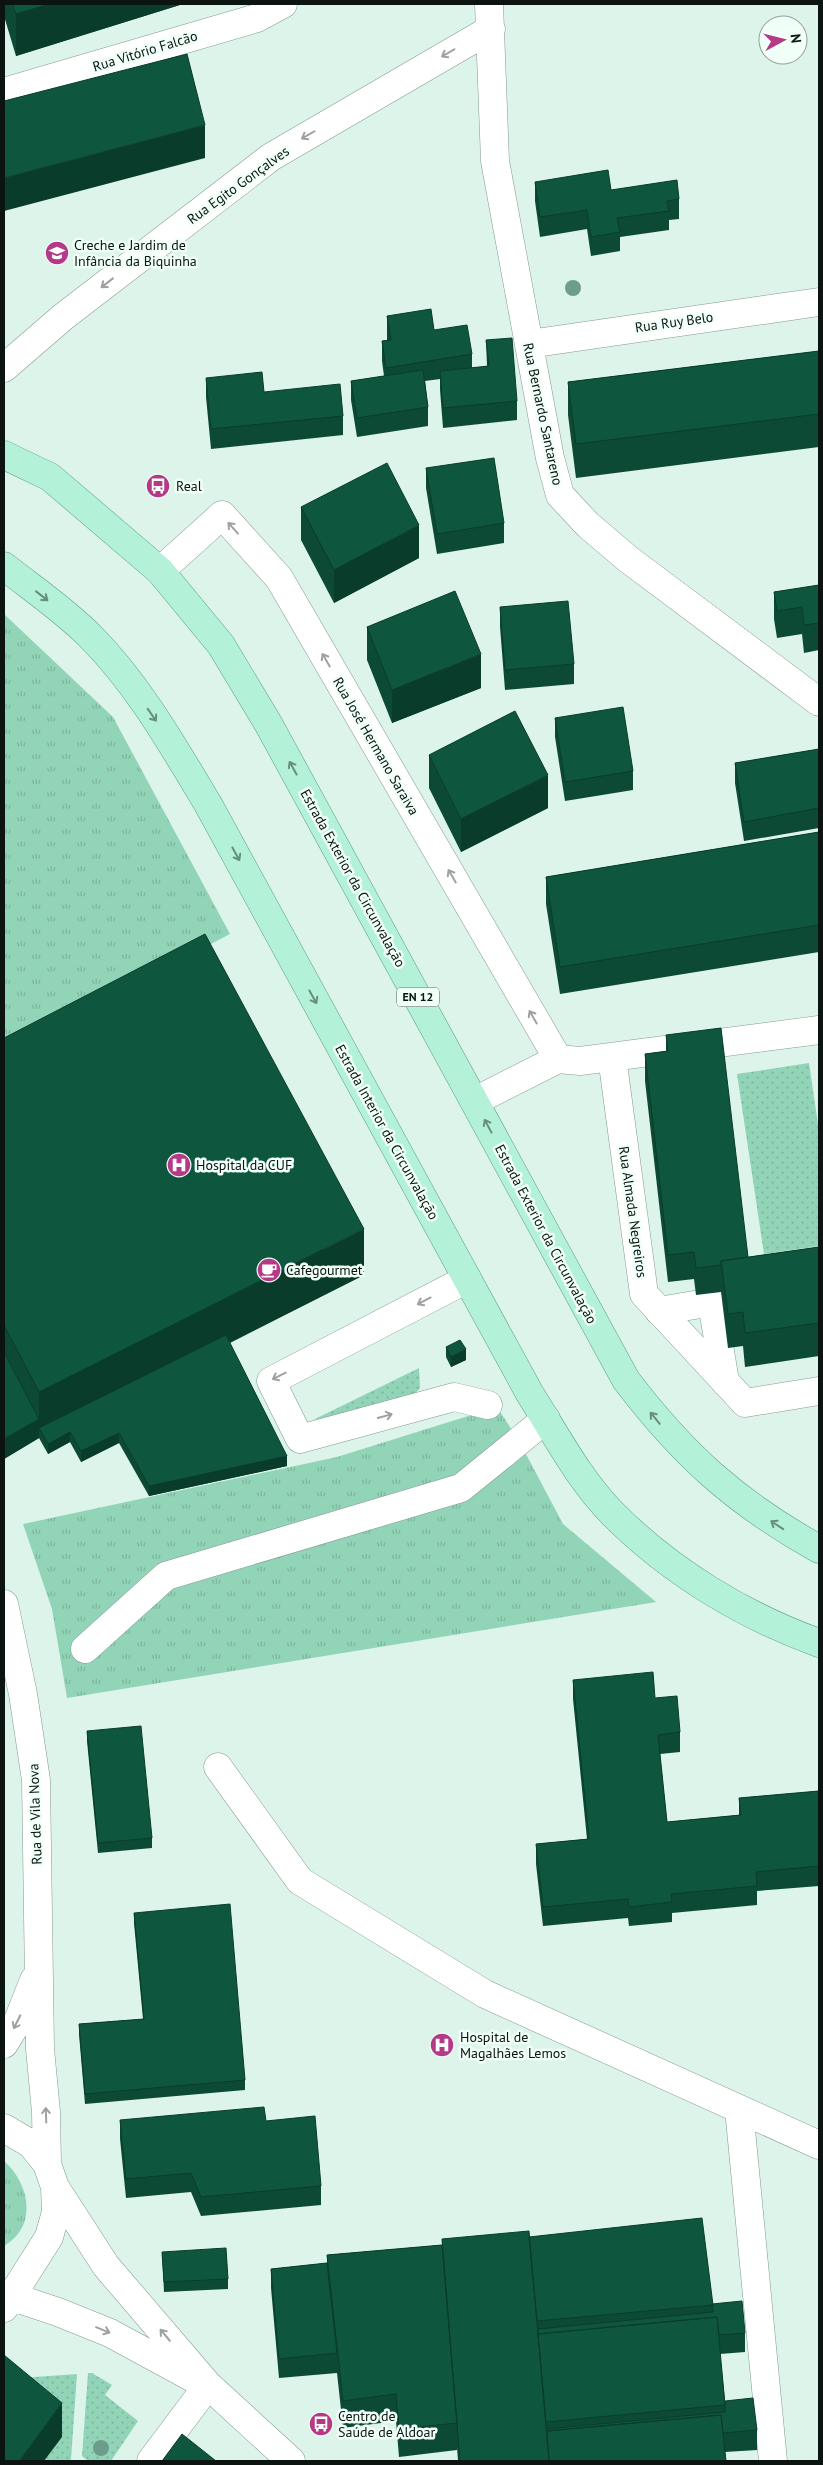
<svg xmlns="http://www.w3.org/2000/svg" width="823" height="2465" viewBox="0 0 823 2465" font-family="'PT Sans',sans-serif">
<style>
.grass{fill:url(#grass-tufts)}
.garden{fill:url(#garden-dots)}
.lines{fill:none;stroke-linecap:round;stroke-linejoin:round}
.minor-casing{stroke:#849a90;stroke-width:29}
.major-casing{stroke:#589e82;stroke-width:29}
.minor{stroke:#fff;stroke-width:28}
.major{stroke:#b3f2d9;stroke-width:28}
.tree{fill:#6c9d8c}
.wall{fill:#0d4a36}
.shaded-wall{fill:#0a3c2c}
.building{fill:#0f563f;stroke:#0a3c2c}
.oneway{stroke:#9da19f}
.oneway2{stroke:#678e7f}
.labels{text-anchor:middle;stroke-width:5;stroke-linejoin:round;paint-order:stroke}
.shield{fill:#f0fff8;stroke:#505a56;stroke-width:1}
.shield-label{font-size:12px;font-weight:bold;fill:#0b1410}
.street-label{font-size:14px;fill:#0b1410;stroke:#f0fff8}
.poi-label{font-size:14px;fill:#0b1410;stroke:#f0fff8;text-anchor:start}
</style>
<defs>
<pattern id="grass-tufts" width="24" height="20" patternUnits="userSpaceOnUse" patternTransform="scale(1.25)"><rect width="24" height="20" fill="#92d4b8"/><path d="M3 7l-1-3M5 7V3M7 7l1-3M15 17l-1-3M17 17v-4M19 17l1-3" fill="none" stroke="#7db59d"/></pattern>
<pattern id="garden-dots" width="8" height="8" patternUnits="userSpaceOnUse" patternTransform="scale(1.25)"><rect width="8" height="8" fill="#92d4b8"/><path d="M2 2h.1M6 6h.1" fill="none" stroke="#7db59d" stroke-width="1.8" stroke-linecap="round"/></pattern>
</defs>
<rect width="100%" height="100%" fill="#dcf4e9"/>
<path class="grass" d="M4,614L113,717L230,934L4,1053Z
M497,1407L519,1441L563,1524L656,1602L67,1698L52,1609L23,1524L337,1457Z
M4,2161C30,2184 38,2226 4,2246Z"/>
<path class="garden" d="M809,1063L819,1131V1246L764,1254L737,1074Z
M419,1368L420,1388L415,1394L407,1399L313,1420Z
M88,2373H92L112,2385L105,2395L138,2421L111,2461H88L82,2456Z
M77,2374L71,2459L70,2461H43L21,2378Z"/>
<g class="lines">
<g class="minor-casing">
<path id="minor" d="M489,4L495,161L550,458L560,495L588,525L628,559L819,702
M4,92L257,18L283,4
M529,344L819,302
M4,368L63,317L271,157L491,29
M160,571L222,515L279,578L558,1059
M612,1057L644,1294L745,1403L819,1391
M475,1101L558,1059L580,1061L819,1030
M467,1279L271,1381L300,1439L454,1397L488,1405
M659,1311L712,1302L725,1382
M4,1604L23,1694L36,1780L40,2049L46,2112L47,2164
M85,1649L166,1576L461,1488L546,1419
M218,1767L300,1881L485,1994L819,2145
M4,2044L17,2023L34,1980
M739,2109L773,2461
M4,2128L31,2144L47,2164L55,2187L56,2212L49,2237L4,2308
M55,2187L106,2266L208,2385L291,2461
M4,2294L58,2312L110,2333L193,2378
M151,2461L208,2385"/>
</g>
<g class="major-casing">
<path id="major" d="M4,455L50,477L160,571L221,645L269,725L626,1380C683,1455 736,1503 819,1549
M4,566C33,589 64,610 90,636C138,684 173,746 208,804L530,1394C556,1435 579,1480 614,1515C671,1572 744,1616 819,1643"/>
</g>
<use href="#minor" class="minor"/>
<use href="#major" class="major"/>
</g>
<g class="tree">
<circle cx="573" cy="288" r="8"/>
<circle cx="101" cy="2448" r="8"/>
</g>
<path class="wall" d="M4,4H183L16,56L4,16Z
M535,182L611,190L679,199V219L669,220V230L620,237V251L591,256L587,229L540,237L535,201Z
M387,316L434,330L472,354V368L487,366L486,340L517,401V420L443,428L440,390V379L425,381L428,407V426L357,437L351,400V381L384,376L382,361V341L387,340Z
M819,351V447L576,478L568,415V382Z
M206,378L264,392L343,416V435L211,449L206,397Z
M426,468L504,523V543L437,554L426,488Z
M301,507L419,558L334,603L301,540Z
M819,585V650L804,653L802,634L777,638L774,619V592Z
M500,607L574,664V684L505,690L500,627Z
M367,627L481,688L392,723L367,660Z
M555,718L633,771V790L565,801L555,737Z
M819,749V828L744,841L735,783V763Z
M429,755L548,808L461,852L429,788Z
M819,832V952L560,994L546,904V877Z
M666,1035L748,1257L819,1247V1356L745,1367L743,1346L728,1348L721,1292L696,1295L694,1279L668,1282L645,1081V1054L666,1051Z
M4,1038L364,1275L230,1343L287,1466L149,1496L119,1443L81,1462L70,1442L48,1454L39,1438L4,1459Z
M446,1347L466,1360L451,1367L446,1357Z
M573,1680L655,1698L680,1732V1752L660,1754L667,1822L739,1815V1798L819,1791V1886L757,1891V1905L672,1913V1922L629,1926L628,1918L543,1926L536,1864V1844L587,1839L573,1699Z
M87,1731L152,1838V1848L98,1853L87,1741Z
M134,1913L245,2080V2090L85,2104L79,2034V2024L143,2019L134,1923Z
M120,2120L266,2121L321,2186V2205L201,2216L191,2192L126,2198L120,2139Z
M529,2237L713,2304L745,2333V2352L720,2354L725,2401L757,2430V2450L725,2452L726,2461H458L457,2447V2450L399,2457L396,2421L343,2428L337,2373L279,2378L271,2288V2269L327,2263V2255L442,2245V2239Z
M162,2252L228,2279V2289L164,2292Z"/>
<path class="shaded-wall" d="M50,4H183L16,56V14Z
M205,125V158L4,211V178Z
M419,525V558L334,603V570Z
M481,654V688L392,723V690Z
M548,775V808L461,852V819Z
M364,1229V1275L44,1436L39,1428V1438L4,1459V1439L39,1419V1392Z
M466,1349V1360L451,1367V1357Z
M70,1432V1442L48,1454V1444Z
M119,1433V1443L81,1462V1451Z
M287,1456V1466L149,1496V1486Z
M62,2403V2437L44,2461H19Z"/>
<path class="building" d="M12,4H50L16,14Z
M187,54L205,125L4,178V101Z
M608,170L611,190L677,180L679,199L667,201L669,211L617,218L620,232L591,237L587,210L540,217L535,182Z
M431,309L434,330L467,325L472,354L386,368L382,341L391,340L387,316Z
M512,338L517,401L443,408L440,371L489,366L486,340Z
M819,351V414L576,444L568,382Z
M423,370L428,407L357,418L351,381Z
M262,372L264,392L340,384L343,416L211,429L206,378Z
M494,458L504,523L437,534L426,468Z
M387,463L419,525L334,570L301,507Z
M819,585V623L804,625L802,607L777,611L774,592Z
M455,591L481,654L392,690L367,627Z
M568,601L574,664L505,670L500,607Z
M623,707L633,771L565,782L555,718Z
M515,711L548,775L461,819L429,755Z
M819,749V808L744,822L735,763Z
M819,832V925L560,967L546,877Z
M205,934L364,1229L39,1392L4,1325V1038Z
M721,1028L748,1257L721,1261V1265L696,1268L694,1252L668,1255L645,1054L668,1051L666,1035Z
M819,1247V1323L745,1333L743,1312L728,1314L721,1261Z
M226,1335L287,1456L149,1486L119,1433L81,1451L70,1432L48,1444L39,1428Z
M460,1340L466,1349L451,1357L446,1347Z
M4,1352L39,1419L4,1439Z
M653,1672L655,1698L677,1696L680,1732L658,1735L667,1822L741,1815L739,1798L819,1791V1866L756,1872L757,1886L671,1894L672,1902L629,1907L628,1899L543,1907L536,1844L589,1839L573,1680Z
M141,1726L152,1838L98,1843L87,1731Z
M230,1904L245,2080L85,2094L79,2024L144,2019L134,1913Z
M264,2107L266,2121L315,2116L321,2186L201,2197L191,2173L126,2179L120,2120Z
M702,2218L713,2305L537,2321L529,2237Z
M529,2231L549,2461H460L442,2239Z
M442,2245L457,2423L399,2429L396,2394L343,2401L327,2255Z
M226,2248L228,2279L164,2282L162,2252Z
M327,2263L337,2353L279,2359L271,2269Z
M742,2301L745,2333L719,2335L717,2317L538,2334V2338V2329L713,2312L712,2304Z
M717,2317L725,2405L546,2422L538,2334Z
M4,2355L62,2403L19,2461H4Z
M753,2398L757,2430L723,2433L721,2415L547,2431L546,2429L725,2412V2401Z
M721,2415L726,2461H549L547,2431Z
M182,2434L216,2461H162Z"/>
<defs><path id="oneway-shaft" d="M-6 0H5M1.5-3L5.5 0L1.5 3" fill="none" stroke-width="1.6" stroke-linecap="round" stroke-linejoin="round" transform="scale(1.25)"/></defs>
<g class="oneway">
<use href="#oneway-shaft" transform="translate(448 53) rotate(150)"/>
<use href="#oneway-shaft" transform="translate(308 135) rotate(150)"/>
<use href="#oneway-shaft" transform="translate(107 283) rotate(142)"/>
<use href="#oneway-shaft" transform="translate(233 528) rotate(-132)"/>
<use href="#oneway-shaft" transform="translate(326 660) rotate(-120)"/>
<use href="#oneway-shaft" transform="translate(452 876) rotate(-120)"/>
<use href="#oneway-shaft" transform="translate(533 1017) rotate(-120)"/>
<use href="#oneway-shaft" transform="translate(424 1301) rotate(152)"/>
<use href="#oneway-shaft" transform="translate(279 1376) rotate(153)"/>
<use href="#oneway-shaft" transform="translate(385 1416) rotate(-15)"/>
<use href="#oneway-shaft" transform="translate(17 2022) rotate(117)"/>
<use href="#oneway-shaft" transform="translate(46 2115) rotate(-92)"/>
<use href="#oneway-shaft" transform="translate(103 2330) rotate(22)"/>
<use href="#oneway-shaft" transform="translate(165 2335) rotate(-130)"/>
</g>
<g class="oneway2">
<use href="#oneway-shaft" transform="translate(42 596) rotate(38)"/>
<use href="#oneway-shaft" transform="translate(152 715) rotate(55)"/>
<use href="#oneway-shaft" transform="translate(293 768) rotate(-119)"/>
<use href="#oneway-shaft" transform="translate(236 854) rotate(61)"/>
<use href="#oneway-shaft" transform="translate(313 997) rotate(61)"/>
<use href="#oneway-shaft" transform="translate(488 1126) rotate(-118)"/>
<use href="#oneway-shaft" transform="translate(655 1418) rotate(-129)"/>
<use href="#oneway-shaft" transform="translate(777 1525) rotate(-146)"/>
</g>
<defs>
<g id="school-disc" transform="scale(1.25)"><circle r="9.5" fill="#b63987" stroke="#f0fff8"/><path d="M0-5L7-2L0 1L-7-2ZM-4 1L0 2.5L4 1V4Q0 6-4 4Z" fill="#fff"/></g>
<g id="bus-disc" transform="scale(1.25)"><circle r="9.5" fill="#b63987" stroke="#f0fff8"/><path d="M-5-6H5V4H4V6H2V4H-2V6H-4V4H-5ZM-3.5-4V0h7V-4ZM-3.5 1.2v1.5H-2V1.2ZM2 1.2v1.5H3.5V1.2Z" fill="#fff"/></g>
<g id="hospital-disc" transform="scale(1.25)"><circle r="9.5" fill="#b63987" stroke="#f0fff8"/><path d="M-5-5h3v3.5h4V-5h3V5h-3V1.5h-4V5h-3Z" fill="#fff"/></g>
<g id="cafe-disc" transform="scale(1.25)"><circle r="9.5" fill="#b63987" stroke="#f0fff8"/><path d="M-5.5-4.5H6V0H3Q3 3.5 0 3.5H-2.5Q-5.5 3.5-5.5 0ZM3-3.2v2h1.7v-2ZM-6 4.5H4V6H-6Z" fill="#fff"/></g>
</defs>
<g fill-rule="evenodd">
<use href="#school-disc" x="57" y="253"/>
<use href="#bus-disc" x="158" y="486"/>
<use href="#hospital-disc" x="179" y="1165"/>
<use href="#cafe-disc" x="269" y="1270"/>
<use href="#hospital-disc" x="442" y="2045"/>
<use href="#bus-disc" x="321" y="2424"/>
</g>
<g class="labels">
<rect class="shield" x="397" y="987.5" width="42" height="19" rx="4"/>
<g class="shield-label">
<text x="418" y="1001">EN 12</text>
</g>
<g class="street-label">
<text transform="translate(145 51) rotate(-17)" y="5">Rua Vitório Falcão</text>
<text transform="translate(238 185) rotate(-36)" y="5">Rua Egito Gonçalves</text>
<text transform="translate(674 322) rotate(-8)" y="5">Rua Ruy Belo</text>
<text transform="translate(543 414) rotate(78)" y="5">Rua Bernardo Santareno</text>
<text transform="translate(376 746) rotate(60)" y="5">Rua José Hermano Saraiva</text>
<text transform="translate(353 878) rotate(61)" y="5">Estrada Exterior da Circunvalação</text>
<text transform="translate(387 1132) rotate(61)" y="5">Estrada Interior da Circunvalação</text>
<text transform="translate(633 1212) rotate(82)" y="5">Rua Almada Negreiros</text>
<text transform="translate(546 1234) rotate(62)" y="5">Estrada Exterior da Circunvalação</text>
<text transform="translate(35 1814) rotate(-92)" y="5">Rua de Vila Nova</text>
</g>
<g class="poi-label">
<text x="74" y="250">Creche e Jardim de<tspan x="74" dy="16">Infância da Biquinha</tspan></text>
<text x="176" y="491">Real</text>
<text x="196" y="1170">Hospital da CUF</text>
<text x="286" y="1275">Cafegourmet</text>
<text x="460" y="2042">Hospital de<tspan x="460" dy="16">Magalhães Lemos</tspan></text>
<text x="338" y="2421">Centro de<tspan x="338" dy="16">Saúde de Aldoar</tspan></text>
</g>
</g>
<rect width="823" height="2465" fill="none" stroke="#0b1410" stroke-width="10"/>
<g transform="translate(783 40) rotate(83)"><circle r="24" fill="#f0fff8" stroke="#94a19b"/>
<path d="M0-4L9 19L0 12L-9 19Z" fill="#b63987"/>
<text y="-8" font-size="14" font-weight="bold" text-anchor="middle" fill="#0b1410">N</text>
</g>
</svg>
